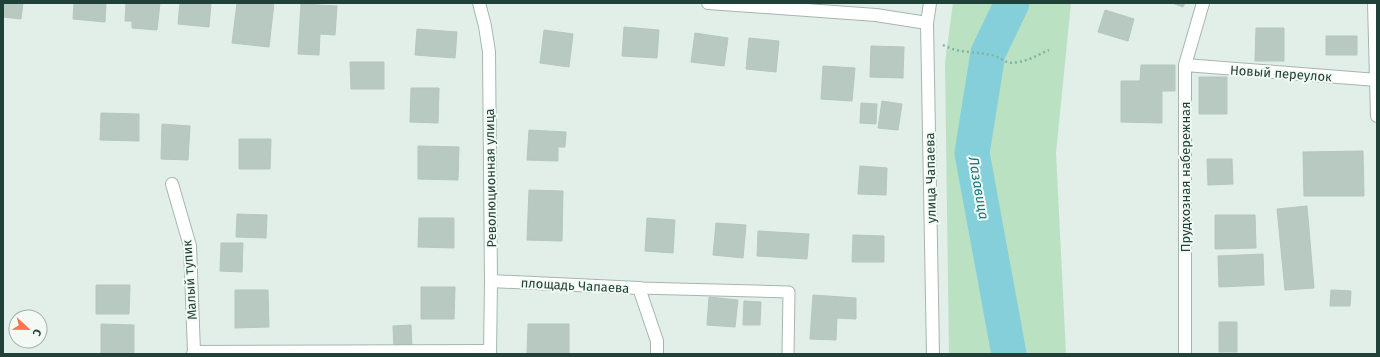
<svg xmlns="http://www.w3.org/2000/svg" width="1380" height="357" viewBox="0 0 1380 357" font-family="'Fira Sans',sans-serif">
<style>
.green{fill:#b9e1c2}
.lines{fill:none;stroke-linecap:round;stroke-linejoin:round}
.river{stroke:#84cfd9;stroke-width:35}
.building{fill:#b7c9c1;stroke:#b4c8bf}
.lane-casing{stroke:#a4b7af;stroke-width:13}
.street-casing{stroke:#a4b7af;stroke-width:14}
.secondary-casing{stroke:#9fbbb0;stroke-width:14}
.path{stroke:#7fb5a2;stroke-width:2.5;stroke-dasharray:2 3;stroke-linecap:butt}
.lane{stroke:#fff;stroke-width:11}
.street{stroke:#fff;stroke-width:12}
.secondary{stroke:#fff;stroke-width:12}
.labels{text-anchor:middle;stroke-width:4;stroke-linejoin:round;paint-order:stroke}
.street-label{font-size:13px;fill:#204137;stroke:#f3faf6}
.water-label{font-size:14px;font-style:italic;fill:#137584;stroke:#f3faf6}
</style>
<rect width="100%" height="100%" fill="#e2eee8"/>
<path class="green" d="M953,3H1071L1056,153L1066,354H949L945,63Z"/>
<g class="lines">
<path class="river" d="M1009,354L972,153L988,53L1012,3"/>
</g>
<path class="building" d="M3,3H23L21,19L3,17Z
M74,3H106L105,22L73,19Z
M126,3H160L157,30L132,28V21H125Z
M180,3H211L209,27L178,24Z
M237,3H274L269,47L232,43Z
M1172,3H1185L1183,7Z
M301,4L337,6L335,35L320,34L319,55L298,54Z
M1105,10L1134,19L1128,41L1098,32Z
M624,27L659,30L657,58L622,56Z
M1256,28H1284V61H1255Z
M417,29L457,32L455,58L415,55Z
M544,30L573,34L569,67L540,63Z
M695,33L728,38L724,66L691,62Z
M1326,36H1357V55H1326Z
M749,38L779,41L776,72L746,69Z
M871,46L904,47L903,78L870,77Z
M350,62H384V89H351Z
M1141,65H1175V91H1162V123L1121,122V81H1140Z
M823,66L855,68L852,101L821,99Z
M1199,77H1227V114H1199Z
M411,88H439L438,123L410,122Z
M882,101L902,104L898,130L878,128Z
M861,103L877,104L876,124L860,123Z
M101,113L139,114V141L100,140Z
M162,124L190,126L188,160L161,159Z
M529,130L566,132L565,147H558V161L527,160Z
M239,139H271L270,169H239Z
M418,146L459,147L458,180L418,179Z
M1363,151L1364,196H1304L1303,152Z
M1207,159H1232L1233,184L1208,185Z
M860,166L887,168L886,195L858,194Z
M529,190L563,191L562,241L527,240Z
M1307,206L1314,288L1285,290L1277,209Z
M237,214L267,215L266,238L236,237Z
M1215,215H1255L1256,248L1215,249Z
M419,218H454V248L418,247Z
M647,218L675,220L673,253L645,251Z
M716,223L746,225L743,258L713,255Z
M758,231L809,234L807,259L757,256Z
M853,235L884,236V262H852Z
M221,243H243L242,272L220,271Z
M1263,254L1264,285L1219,287L1218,256Z
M96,285H130L129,314H96Z
M421,287H455L454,319H421Z
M235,290H268L269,327L235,328Z
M1331,290L1351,291L1350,306H1330Z
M813,295L856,298V319L837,318L836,340L810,339Z
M709,297L738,300L735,327L707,325Z
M744,301L761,302L760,325H743Z
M1219,322H1237V352H1219Z
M101,324L134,325V354H101Z
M528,324H569V354H527Z
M411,325L412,350H394L393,326Z"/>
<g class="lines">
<g class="lane-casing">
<path id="lane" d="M639,288L789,292L788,354"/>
</g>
<g class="street-casing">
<path id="street" d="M708,3L876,15L927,23
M930,3L927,23L933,354
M1374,3L1377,116
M1185,65L1377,80
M172,184L190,246L194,352L193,354
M491,281L639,288L657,341V354
M194,352L490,351
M1185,354V65L1203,3"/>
</g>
<g class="secondary-casing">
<path id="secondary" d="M479,3L485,26L489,52L491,281L490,354"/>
</g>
<path class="path" d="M943,45C959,54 978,51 995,56C1004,59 1005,65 1018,62C1029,61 1039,54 1049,50"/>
<use href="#lane" class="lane"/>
<use href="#street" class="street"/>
<use href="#secondary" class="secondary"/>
</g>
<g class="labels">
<g class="street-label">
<text transform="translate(1281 73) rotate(4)" y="5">Новый переулок</text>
<text transform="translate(1185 177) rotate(-90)" y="5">Прудхозная набережная</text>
<text transform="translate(490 178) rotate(-91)" y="5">Революционная улица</text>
<text transform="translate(930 178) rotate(-91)" y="5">улица Чапаева</text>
<text transform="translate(189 280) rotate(-94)" y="5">Малый тупик</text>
<text transform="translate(575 285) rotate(3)" y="5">площадь Чапаева</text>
</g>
<g class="water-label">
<text transform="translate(979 188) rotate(80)" y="5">Лазавица</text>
</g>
</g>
<rect width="1380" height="357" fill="none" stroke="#204137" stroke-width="8"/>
<g transform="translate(28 329) rotate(112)"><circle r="19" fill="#f3faf6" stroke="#9fb0aa"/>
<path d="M0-3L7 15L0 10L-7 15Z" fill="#ff744f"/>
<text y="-6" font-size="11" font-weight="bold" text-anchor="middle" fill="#204137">С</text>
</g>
</svg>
